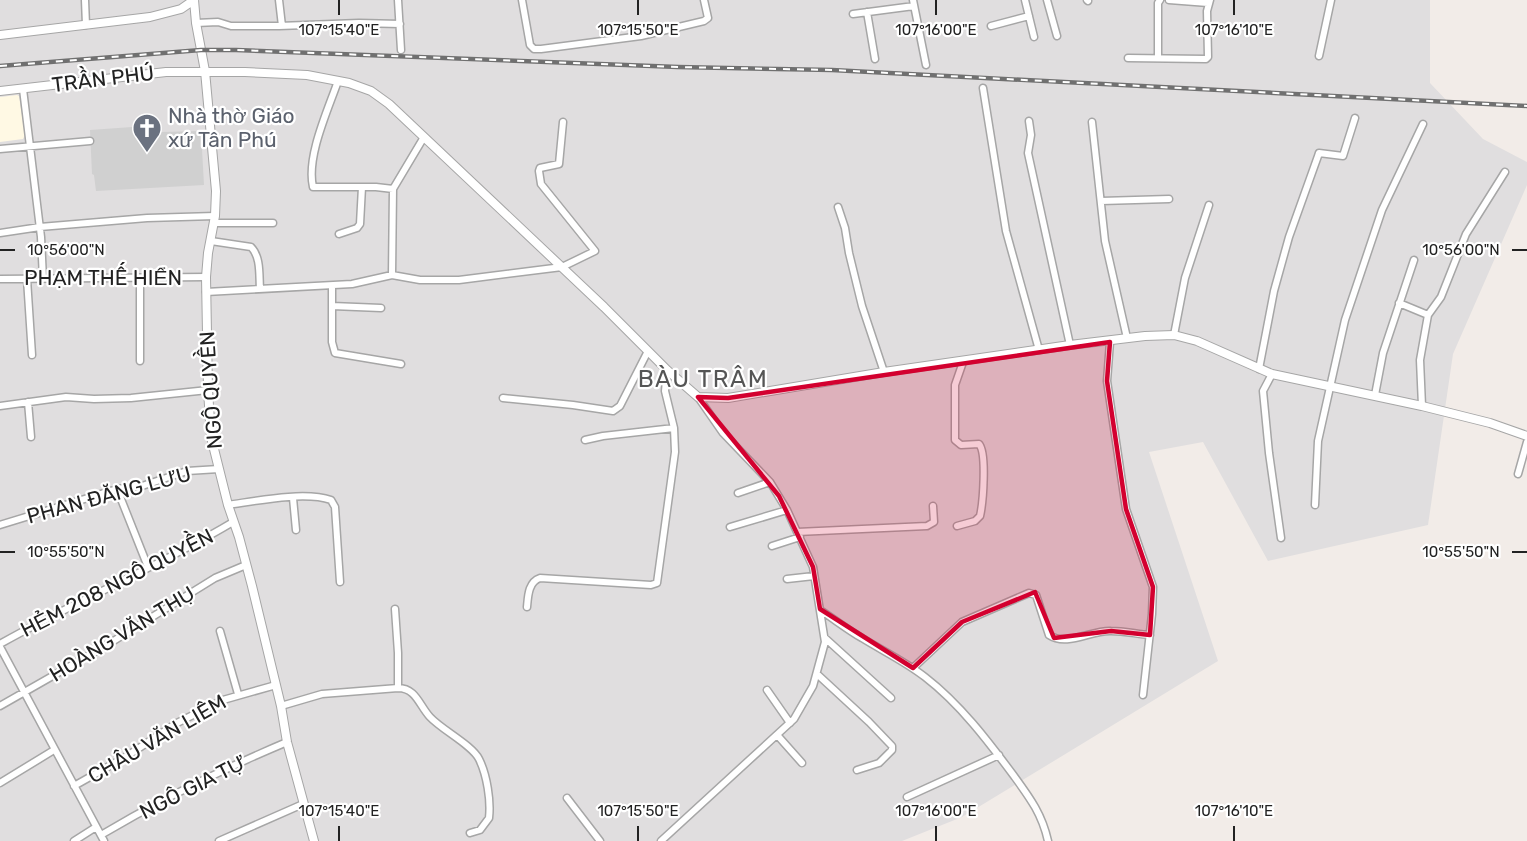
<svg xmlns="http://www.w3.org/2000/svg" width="1527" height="841" viewBox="0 0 1527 841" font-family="Rubik,sans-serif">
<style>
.residential{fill:#e0dedf}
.education{fill:#fff9e4}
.religious{fill:#d0d0d0}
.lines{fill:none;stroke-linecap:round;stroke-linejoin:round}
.minor-casing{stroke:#a6a6a6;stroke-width:9}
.tertiary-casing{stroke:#a6a6a6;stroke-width:10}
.minor{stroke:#fff;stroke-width:6}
.tertiary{stroke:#fff;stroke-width:8}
.rail-casing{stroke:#707070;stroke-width:4.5}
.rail{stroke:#fff;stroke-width:2;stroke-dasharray:7;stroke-linecap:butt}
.marked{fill:#d3002f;fill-opacity:0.2;stroke:#d3002f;stroke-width:4.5;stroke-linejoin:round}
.ticks{fill:none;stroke:#222;stroke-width:2}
.labels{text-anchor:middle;stroke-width:4.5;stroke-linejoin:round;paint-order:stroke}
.street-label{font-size:21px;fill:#222;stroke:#fff}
.worship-label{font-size:21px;fill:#5b616d;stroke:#fff;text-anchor:start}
.quarter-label{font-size:24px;letter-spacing:1.5px;fill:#555;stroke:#fff}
.ticks-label{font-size:15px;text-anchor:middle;fill:#222;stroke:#fff;stroke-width:4.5;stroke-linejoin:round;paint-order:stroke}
</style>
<rect width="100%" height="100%" fill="#f2ece8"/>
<path class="residential" d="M0,0H1430V83L1483,139L1527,162V185L1453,354L1428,525L1268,561L1203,442L1149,452L1218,661L962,817L902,841H0Z"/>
<path class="education" d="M17,95L19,96L25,135L23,139L0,142V97Z"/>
<path class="religious" d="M160,125L161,132L201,131L204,185L96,191L94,175L92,174L90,130Z"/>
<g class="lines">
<g class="minor-casing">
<path id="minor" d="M85,0L86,25
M279,0L282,26
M398,0L401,50
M522,0L530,45L534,49H541L641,36L704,21L708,18L704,0
M913,0L926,65
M1025,0L1034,37
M1047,0L1057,36
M1087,0L1088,1
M1169,0L1208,3
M867,12L875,59
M853,14L914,6
M196,23L218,22L231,26H279L359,23L400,24
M991,26L1029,16
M1319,56L1331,0
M1128,58L1206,59L1208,57L1207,11L1210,0
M1158,58V3L1160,0
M338,81C328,110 306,157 313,187H376L393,189
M983,88L1006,231L1039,350
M23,89L41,237L43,279
M1029,121L1031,135L1028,153L1070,345
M1092,122L1105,241L1127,338
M0,149L90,141
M1101,201L1169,199
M838,207L845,228L849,253L862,306L884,372
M214,223H273
M0,233L40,227L147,218L215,216
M339,234L357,228L360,224L362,187
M211,241L251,247C261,257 259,275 260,289
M392,275L393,189L424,137
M0,279L206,277
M27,279L32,355
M332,286V342L335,353L401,364
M206,292L352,284L392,275L420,280H459L562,267L595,251L541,184L539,171L540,168L559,164L563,122
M1399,303L1428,315
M332,306L381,308
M1174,335L1185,278L1209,205
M1110,342L1107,381L1126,509L1153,587L1152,614L1143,695
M140,361V278
M1259,369L1274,291L1289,237L1318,156L1319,153L1343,156L1355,118
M1272,374L1263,391L1269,453L1281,538
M1375,395L1383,353L1414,260
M503,398L573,405L613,411L620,406L648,351
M28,402L31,437
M0,406L66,397L94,399L131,398L208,390
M1422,406L1420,360L1428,315L1441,297L1466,234L1505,172
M585,440L603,436L674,428
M1518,474L1527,442
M117,489L148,567
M738,493L770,482
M293,498L296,530
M228,505C256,501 304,491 331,500L335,507L340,582
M1315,505L1318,441L1345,320L1382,210L1423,124
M0,525L117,489L142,486L187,471L219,469
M957,526L975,521L980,516C983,503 987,453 979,444L961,445L955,440V385L963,362
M730,527L787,510
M797,532L927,526L934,522L933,506
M772,546L800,537
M787,579L814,576
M527,607C528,597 528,582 540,578L651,585L657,583L675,452L674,428L665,391L667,370
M395,609L398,653V688C416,688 419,705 430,717C442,730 472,745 479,759C487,775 491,801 489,818L480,830L470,833
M820,610C834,619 848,630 862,638C883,651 906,662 925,677C960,704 988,741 1014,776C1030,798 1042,814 1048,841
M220,631L238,694
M825,638L891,698
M0,644C76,601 158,567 233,522
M0,647L104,841
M913,668L962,622L1029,593L1036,595L1049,635C1067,647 1091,630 1111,631C1124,631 1137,634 1150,635
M817,674L869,722L892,746V750L879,763L857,770
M767,690L790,723
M0,706L107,645L215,578L246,565
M281,706L322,694L398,688
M778,736L802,763
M0,783L54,750
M74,786L127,756L177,723L223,700L276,685
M907,797L999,755
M567,798L600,841
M101,835C160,800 223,769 287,742
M74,841L96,827
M219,841L303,804
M661,841L794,719L813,686L825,642L813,567L787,510L770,482L723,433L698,397"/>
</g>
<g class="tertiary-casing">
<path id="tertiary" d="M194,0L196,23L205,71L216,191L215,216L208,253L206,277L208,390L211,437L228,505L239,537L252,586L281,706L287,742L314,841
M0,35L150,17L181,9L194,0
M0,91L166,72H245L307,75L349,83L371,91L389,104L604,307L667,370L698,397L728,398L884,372L1070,345L1145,336L1174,335L1197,341L1272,374L1422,406L1490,423L1527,436"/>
</g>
<use href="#minor" class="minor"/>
<use href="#tertiary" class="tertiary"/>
<g class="rail-casing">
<path id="rail" d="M0,66L201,50H236L678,67L832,70L1527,106"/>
</g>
<use href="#rail" class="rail"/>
</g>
<path class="marked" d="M1110,342L1107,381L1126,509L1153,587L1150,635L1111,631L1054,638L1035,592L962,622L913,668L820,609L813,567L779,496L698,397L728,398Z"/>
<path class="ticks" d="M339,0V15M638,0V15M936,0V15M1234,0V15M0,250H15M1512,250H1527M0,552H15M1512,552H1527M339,826V841M638,826V841M936,826V841M1234,826V841"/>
<defs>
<g id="church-pin" transform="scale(1.5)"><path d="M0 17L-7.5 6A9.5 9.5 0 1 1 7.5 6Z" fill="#6b7280" stroke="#fff"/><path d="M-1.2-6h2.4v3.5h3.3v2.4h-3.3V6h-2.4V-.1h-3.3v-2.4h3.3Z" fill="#fff"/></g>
</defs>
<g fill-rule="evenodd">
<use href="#church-pin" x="147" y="128"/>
</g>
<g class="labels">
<g class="street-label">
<text transform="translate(103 79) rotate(-7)" y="7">TRẦN PHÚ</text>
<text x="103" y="285">PHẠM THẾ HIỂN</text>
<text transform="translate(211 390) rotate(-94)" y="7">NGÔ QUYỀN</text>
<text transform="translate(109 495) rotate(-15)" y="7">PHAN ĐĂNG LƯU</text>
<text transform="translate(117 583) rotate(-27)" y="7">HẺM 208 NGÔ QUYỀN</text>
<text transform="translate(122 634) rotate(-31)" y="7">HOÀNG VĂN THỤ</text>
<text transform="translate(157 739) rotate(-30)" y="7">CHÂU VĂN LIÊM</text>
<text transform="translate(193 787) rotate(-27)" y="7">NGÔ GIA TỰ</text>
</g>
<g class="worship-label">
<text x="168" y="123">Nhà thờ Giáo<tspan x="168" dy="24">xứ Tân Phú</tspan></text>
</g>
<g class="quarter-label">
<text x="703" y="387">BÀU TRÂM</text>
</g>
</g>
<g class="ticks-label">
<text x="339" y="35">107°15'40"E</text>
<text x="638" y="35">107°15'50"E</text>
<text x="936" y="35">107°16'00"E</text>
<text x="1234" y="35">107°16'10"E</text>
<text x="66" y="255">10°56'00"N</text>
<text x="1461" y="255">10°56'00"N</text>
<text x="66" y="557">10°55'50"N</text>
<text x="1461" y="557">10°55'50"N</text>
<text x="339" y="816">107°15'40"E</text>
<text x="638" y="816">107°15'50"E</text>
<text x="936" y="816">107°16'00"E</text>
<text x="1234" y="816">107°16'10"E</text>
</g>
</svg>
